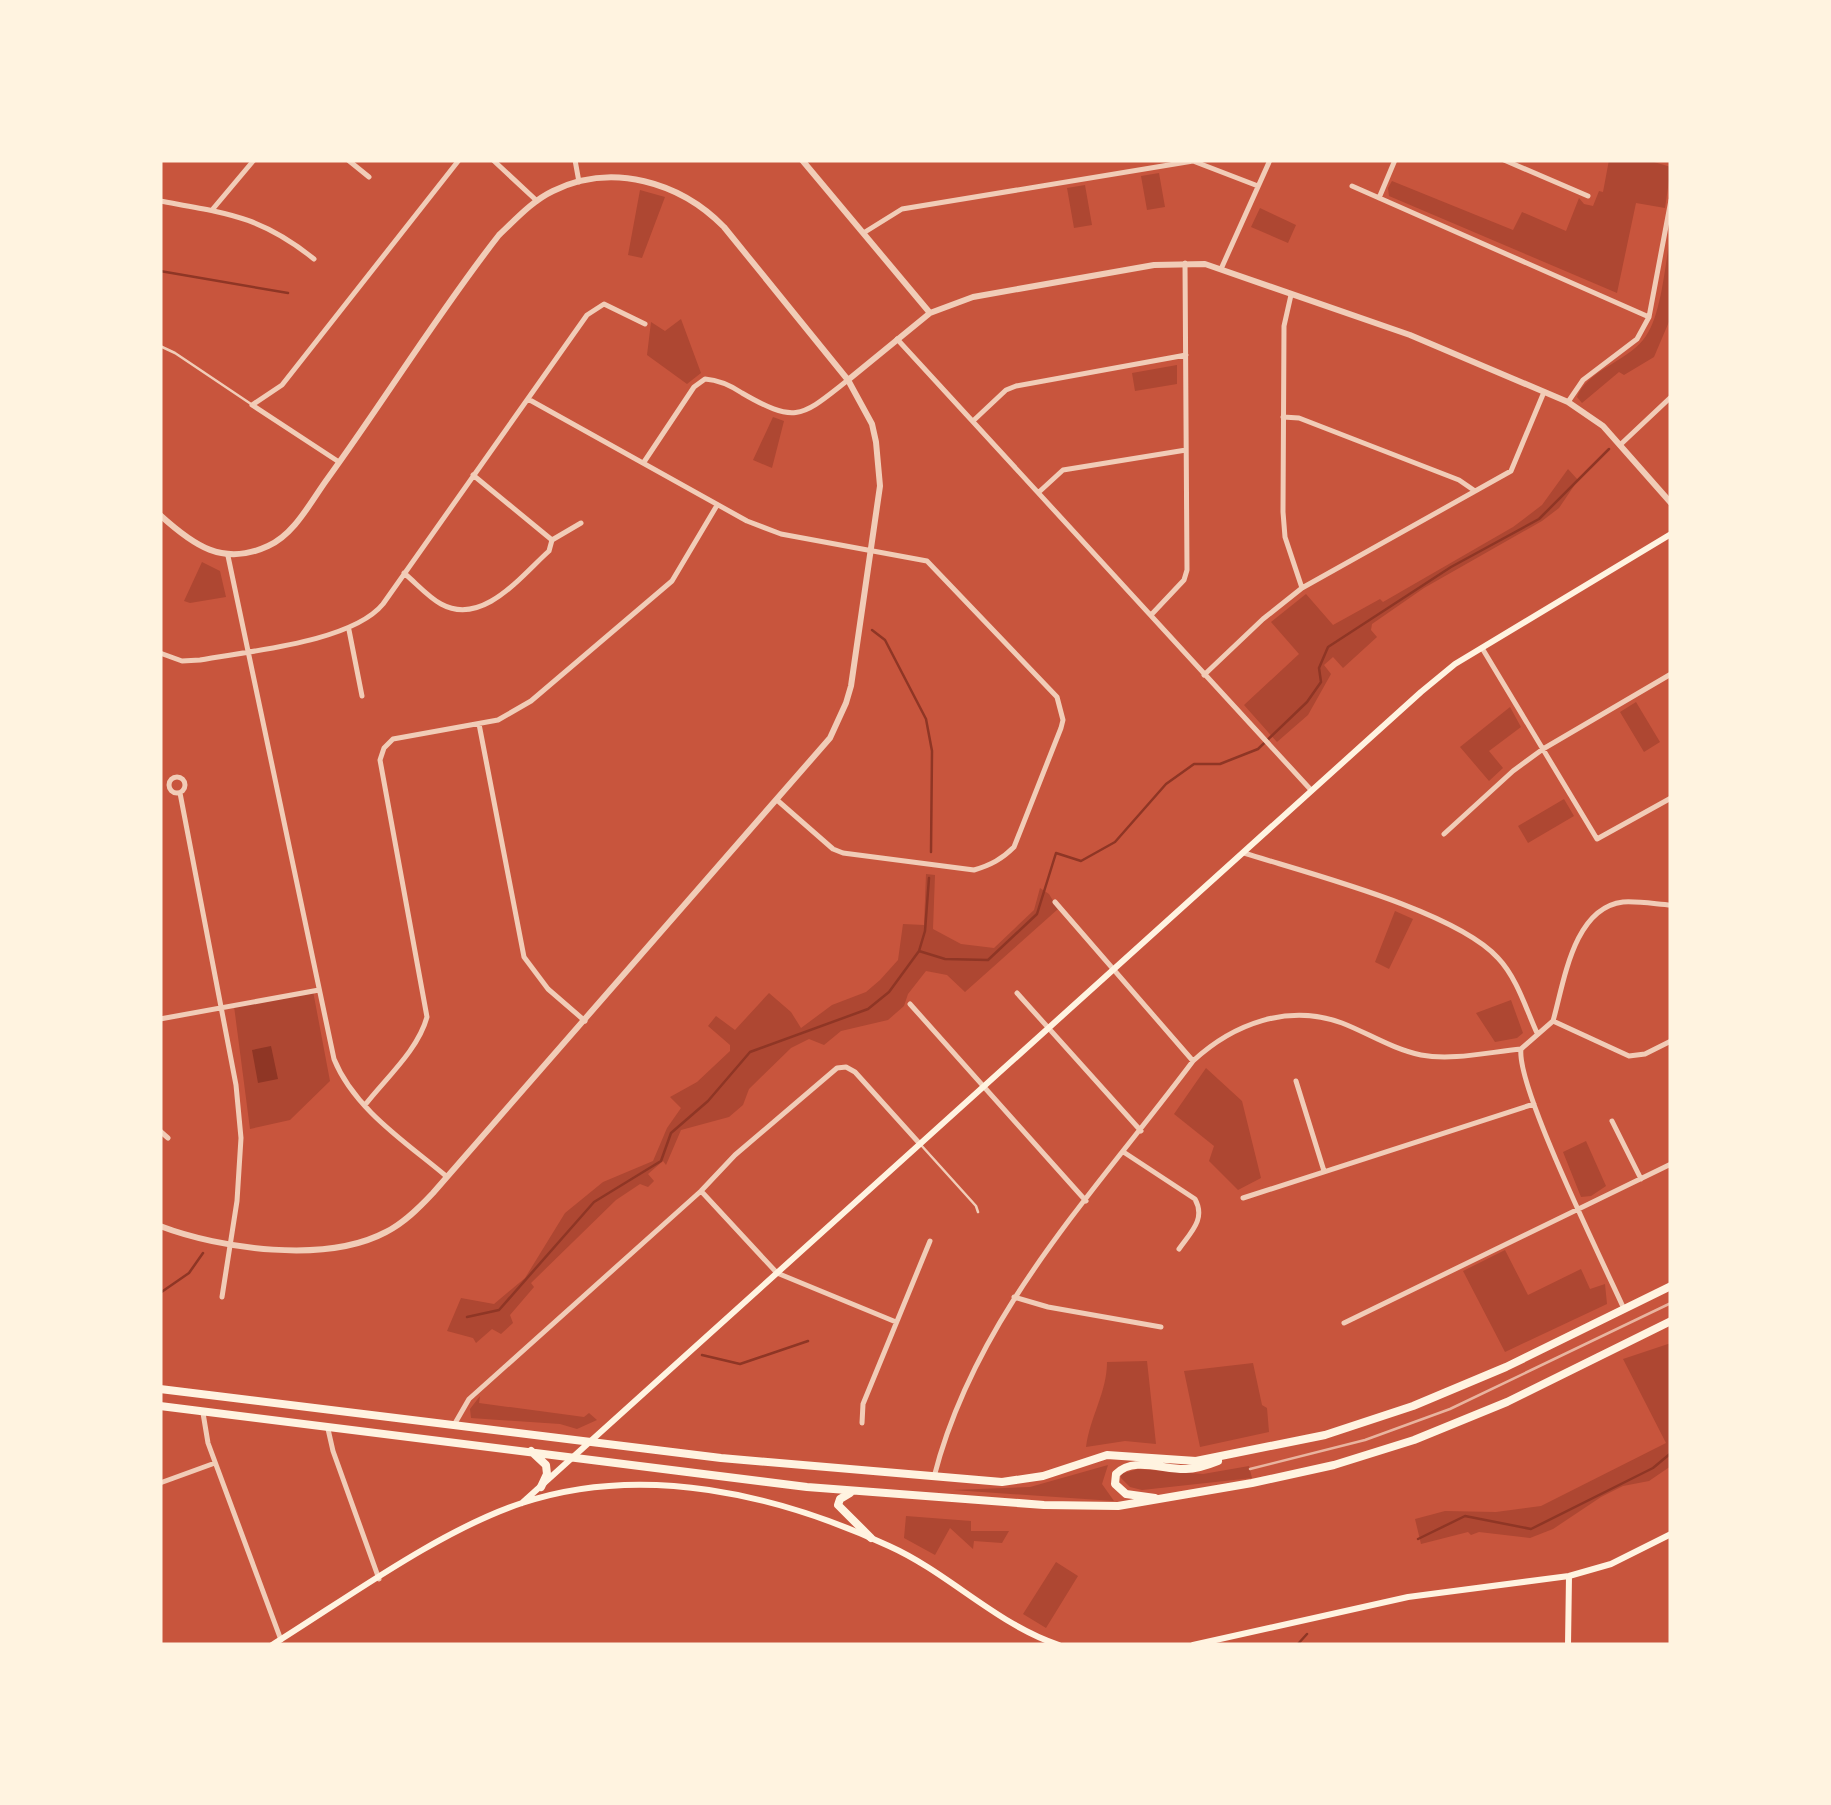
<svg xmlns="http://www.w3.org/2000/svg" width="1831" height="1805" viewBox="0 0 1831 1805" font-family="'Sofia Sans Condensed',sans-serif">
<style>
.green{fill:#ae4732}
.water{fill:#8f3625}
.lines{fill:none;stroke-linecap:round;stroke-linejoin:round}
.stream{stroke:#8f3625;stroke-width:2.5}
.service{stroke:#f1ccb7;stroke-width:2.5}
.minor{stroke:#f1ccb7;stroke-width:5}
.tertiary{stroke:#f1ccb7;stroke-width:6}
.secondary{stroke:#fff3e0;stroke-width:6}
.primary{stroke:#fff3e0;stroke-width:8}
.rail{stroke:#e9b49f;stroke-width:2.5}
</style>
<rect width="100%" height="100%" fill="#c8553d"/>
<path class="green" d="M1609,160H1647L1671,167L1665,208L1636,203L1617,293L1389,196L1388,188L1392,181L1513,230L1522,212L1566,231L1579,198L1584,204L1593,206L1599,191L1603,192Z
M1159,173L1165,207L1147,210L1141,176Z
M1085,185L1092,225L1074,228L1067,188Z
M640,190L665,197L642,258L628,255Z
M1260,208L1296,225L1288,243L1251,227Z
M1671,232V317L1654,357L1624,375L1619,372L1582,403L1577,397C1587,371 1625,362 1643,340C1662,318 1665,262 1671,232Z
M681,319L701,373L687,384L647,355L651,322L665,331Z
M1177,365V384L1135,391L1132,373Z
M773,417L784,421L772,468L753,460Z
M1568,469L1578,480L1559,508L1542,521L1424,588L1372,624L1371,630L1377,637L1343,668L1333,657L1324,665L1331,674L1308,715L1277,742L1244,705L1299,654L1271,622L1306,594L1333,625L1380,599L1383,602L1513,527L1542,505Z
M202,562L220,571L226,597L190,603L184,601Z
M1636,702L1660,742L1644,752L1620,712Z
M1510,707L1521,727L1489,751L1503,768L1489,781L1460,747Z
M1564,799L1574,816L1528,843L1518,826Z
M926,874L935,875L933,929L961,944L994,948L1034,910L1040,888L1049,894L1058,909L965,992L947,975L926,971L908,994L904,1006L888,1020L841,1031L824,1045L809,1039L791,1048L749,1089L743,1105L729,1117L681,1130L666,1165L663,1161L648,1174L654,1181L648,1187L640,1184L616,1200L531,1283L534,1287L510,1315L513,1323L501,1334L492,1329L476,1343L473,1338L447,1331L461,1298L494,1304L525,1278L565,1213L603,1182L653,1161L667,1128L681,1108L670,1097L697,1082L730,1051V1045L708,1026L716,1016L735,1030L769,993L791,1012L801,1028L832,1005L866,992L880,980L898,960L903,924L924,925Z
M1395,911L1413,919L1389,969L1375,962Z
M313,991L330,1081L290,1120L250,1129L234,1006Z
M1511,1000L1523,1033L1517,1038L1495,1042L1476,1013Z
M1206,1068L1242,1101L1261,1178L1238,1190L1209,1161L1214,1146L1174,1114Z
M1586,1141L1606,1186L1591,1196L1581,1197L1563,1152Z
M1505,1250L1528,1295L1581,1269L1590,1289L1605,1284L1607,1304L1505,1352L1463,1271Z
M1671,1343V1466L1649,1481L1623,1486L1601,1497L1553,1529L1530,1538L1479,1532L1471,1535L1468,1532L1421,1544L1415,1519L1445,1511L1496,1512L1541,1506L1666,1443L1623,1359Z
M1147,1361L1156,1444L1125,1441L1086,1447C1090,1417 1107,1392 1107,1362Z
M1253,1363L1262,1405L1267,1408L1269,1432L1200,1447L1184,1371Z
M480,1396L479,1403L584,1417L589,1413L597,1420L577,1429L560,1424L471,1418L470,1409Z
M1108,1465L1102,1484L1114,1501L953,1490L1030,1487Z
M1249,1466L1252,1478L1142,1490L1130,1487L1121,1478V1474L1138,1469L1203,1474Z
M906,1516L971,1521V1531H1009L1002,1543L974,1541L973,1549L950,1528L935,1555L904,1538Z
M1056,1562L1078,1576L1046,1628L1023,1614Z"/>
<path class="water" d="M271,1046L278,1079L258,1083L252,1050Z"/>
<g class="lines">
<path class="stream" d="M160,271L288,293
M872,630L885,640L926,719L932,751L931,852
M919,951L925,931L929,878
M160,1293L189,1273L203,1253
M467,1317L499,1310L594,1202L661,1161L671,1133L708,1101L750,1052L868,1009L889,992L919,951L945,959L988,960L1037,914L1056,853L1081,861L1115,842L1166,784L1194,764H1220L1258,749L1307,702L1321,682L1319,668L1328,647L1451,567L1539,519L1609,449
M702,1355L740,1364L808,1341
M1418,1539L1465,1516L1531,1529L1653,1468L1671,1453
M1297,1645L1307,1634"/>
<path class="service" d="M160,346L175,353L251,404
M921,1145L976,1206L978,1212"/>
<path class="minor" d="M348,160L369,177
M493,160L537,201
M575,160L579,182
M1504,160L1588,196
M1352,186L1649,317
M1379,198L1395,160
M160,201C226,213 261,216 314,259
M212,210L254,160
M865,232L902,209L1193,161L1258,186
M1221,269L1270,160
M1291,295L1284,326L1283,512L1285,537L1302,588
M897,339L1311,790
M528,399L747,521L781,534L927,561L1057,697L1063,720L1061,728L1014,847C1002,859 991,865 974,870L843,853L833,849L777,800
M1568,402L1583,380L1637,339L1649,317L1671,200
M1283,417L1299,418L1459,480L1475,491
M973,421L1006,390L1016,386L1186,355
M1620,445L1671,397
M339,462L252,405L282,385L459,160
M644,462L694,387L705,379C719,380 730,385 742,393C797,425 802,416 848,380
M473,475L552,540
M1039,492L1063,470L1186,450
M228,556L334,1059C354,1109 407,1143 446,1176
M404,573C416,583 428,597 441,604C483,627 522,575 549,551L552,540L581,523
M1151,615L1184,580L1187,570L1185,263
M349,630L362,696
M1482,648L1597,839L1671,798
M160,653L182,661L200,660C249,651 352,642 383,604L587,315L604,304L645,324
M1204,675L1263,619L1302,588L1511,471L1544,392
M479,724L524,957L548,989L585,1021
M169 785a8 8 0 1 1 16 0a8 8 0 1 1-16 0Z
M180,793L236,1085L241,1138L237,1201L222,1297
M1444,834L1513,771L1543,749L1671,674
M1244,853C1307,873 1456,911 1498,958C1517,978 1526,1009 1537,1033
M1055,902L1193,1061
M1017,993L1141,1131
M910,1004L1086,1201
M160,1019L319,990
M1553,1021L1521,1049C1516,1087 1604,1264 1624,1309
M1553,1021C1564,983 1573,908 1623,902C1638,901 1656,904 1671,905
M1553,1021L1629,1056L1645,1054L1671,1041
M1296,1081L1324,1171
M365,1105C386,1078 418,1050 427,1017L380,760L384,748L393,739L498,720L531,701L672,581L716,507
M1612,1121L1641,1179
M160,1131L168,1138
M1125,1153L1195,1199C1206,1219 1191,1232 1179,1249
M701,1191L777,1273L896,1322
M1243,1198L1534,1104
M1014,1297L1048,1307L1161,1327
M1344,1323L1671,1164
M203,1413L208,1443L281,1640
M862,1423L863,1404L930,1241
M454,1425L469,1399L701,1191L735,1155L837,1068L846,1067L855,1072L920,1144
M328,1429L333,1451L379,1579
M934,1477C975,1315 1095,1192 1193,1061C1233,1024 1288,1003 1342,1023C1368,1033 1392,1049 1421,1055C1452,1061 1489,1052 1521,1049
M160,1483L215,1463"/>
<path class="tertiary" d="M802,160L930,313
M848,380L930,313L973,297L1154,265L1205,264L1410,335L1568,402L1603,426L1671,503
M160,515C193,545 223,567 268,546C295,534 311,501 328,478C386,398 438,313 499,235C516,219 532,201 553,191C612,162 680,182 724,227L848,380L872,424L876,442L880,486L851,686L846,703L830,738L433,1193C419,1208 404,1223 386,1232C326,1264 220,1249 160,1226"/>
<path class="secondary" d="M522,1503L1421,692L1455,664L1671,534
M272,1645C346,1599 440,1530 522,1503C643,1463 777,1494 889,1546C949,1573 996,1624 1059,1645
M1193,1645L1408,1597L1569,1576L1611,1564L1671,1534
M1568,1645L1569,1576"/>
<path class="primary" d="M160,1389L721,1458L1002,1482L1043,1476L1107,1455L1196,1461L1325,1435L1413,1406L1506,1367L1671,1286
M160,1406L807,1487L1044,1505L1118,1506L1252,1483L1334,1465L1414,1440L1507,1402L1671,1321
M531,1451L546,1465L547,1474L541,1487
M850,1493L840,1499L838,1505L871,1538
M1155,1498L1126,1494L1115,1484L1116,1474C1133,1456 1164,1470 1186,1469C1197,1469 1208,1465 1218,1461"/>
<path class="rail" d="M1250,1469L1365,1440L1450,1409L1671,1303"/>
</g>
<rect width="1831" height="1805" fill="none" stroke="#fff3e0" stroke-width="325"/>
</svg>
